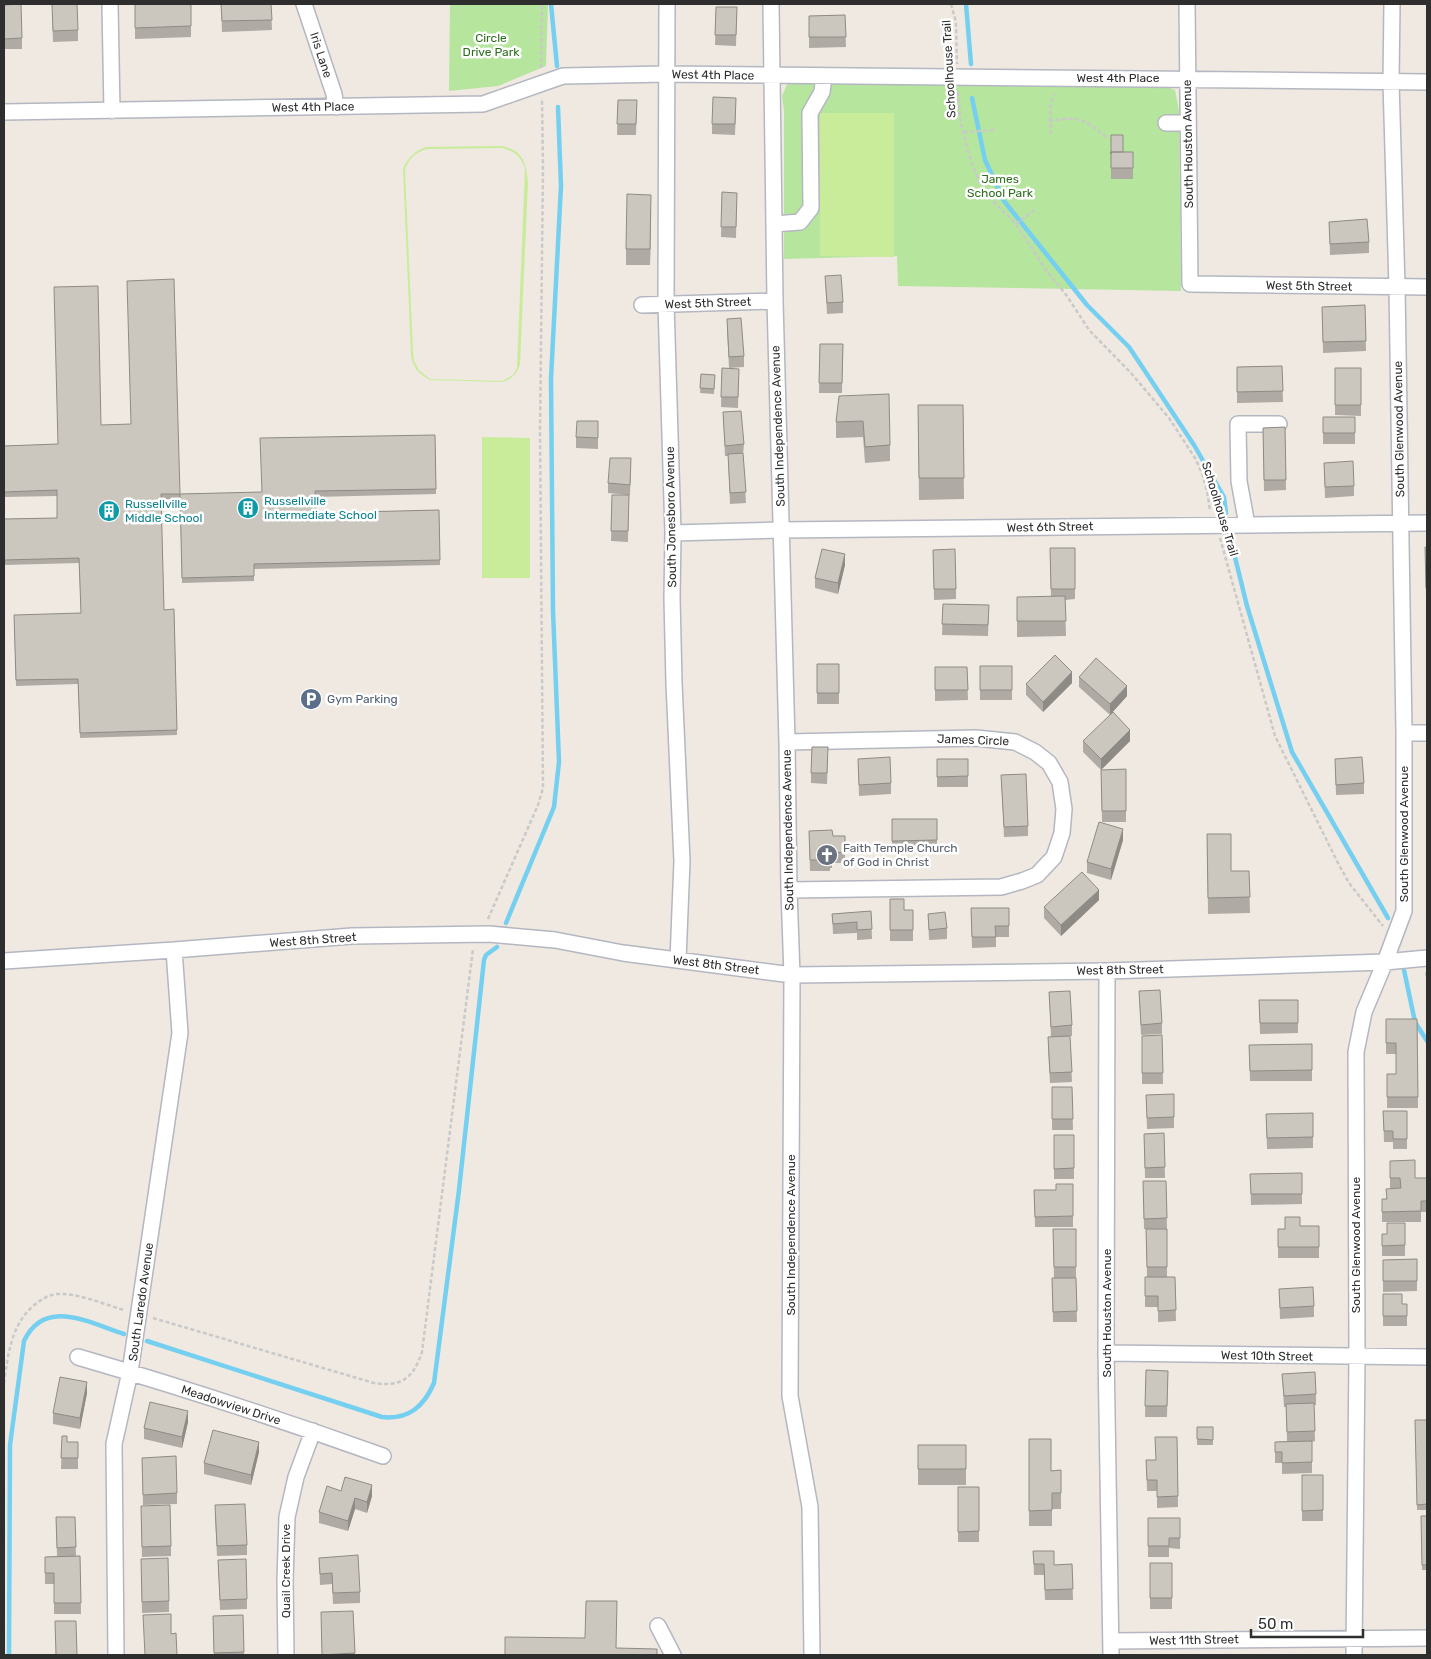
<svg xmlns="http://www.w3.org/2000/svg" width="1431" height="1659" viewBox="0 0 1431 1659" font-family="Rubik,sans-serif">
<style>
.green{fill:#b6e59e}
.pitch{fill:#c9ec9a;fill-rule:evenodd}
.lines{fill:none;stroke-linecap:round;stroke-linejoin:round}
.stream{stroke:#75cff0;stroke-width:4.5}
.minor-casing{stroke:#b4b7c1;stroke-width:18}
.path{stroke:#c9c9c9;stroke-width:2.5;stroke-dasharray:4 2.5;stroke-linecap:butt}
.minor{stroke:#fff;stroke-width:15}
.wall{fill:#afaba4}
.shaded-wall{fill:#8e8b86}
.building{fill:#cbc7bf;stroke:#8e8b86}
.labels{text-anchor:middle;stroke-width:5;stroke-linejoin:round;paint-order:stroke}
.park-label{font-size:12px;fill:#2c6e1b;stroke:#fff}
.street-label{font-size:12px;fill:#2e2e2e;stroke:#fff}
.culture-label{font-size:12px;fill:#0d838f;stroke:#fff;text-anchor:start}
.service-label{font-size:12px;fill:#4e5e75;stroke:#fff;text-anchor:start}
.worship-label{font-size:12px;fill:#5b616d;stroke:#fff;text-anchor:start}
</style>
<rect width="100%" height="100%" fill="#efe9e1"/>
<path class="green" d="M450,4H548L546,66L498,86L449,91Z
M788,82L1160,85L1175,90L1179,111L1181,291L898,286L897,256L784,259V111L782,96Z"/>
<path class="pitch" d="M820,113H894V257L820,256Z
M501,146C523,150 526,162 528,182L520,364C517,374 512,379 502,382L430,380C419,374 412,367 411,354L403,169C407,158 415,151 426,147ZM502,148C515,151 520,156 525,168L517,368L513,375L502,381L430,379L419,370L414,361L413,353L405,170C408,159 416,152 427,149Z
M482,437L530,438V578H482Z"/>
<g class="lines">
<path class="stream" d="M551,4L557,66
M966,4L971,64
M972,98L985,160L1004,201L1087,305L1129,347L1194,445L1224,497L1226,513
M1230,537L1247,606L1292,752L1388,918
M506,923L554,807L559,762L553,611L551,378L561,186L558,107
M1404,970L1415,1022L1427,1041
M147,1341L382,1417C409,1420 424,1406 434,1383L459,1190L484,960L486,955L497,947
M9,1655L10,1445L24,1341C45,1297 89,1323 124,1334"/>
<g class="minor-casing">
<path id="minor" d="M110,4L112,111
M304,4L334,94L336,107
M667,4L666,304L673,533L672,598L674,683L682,861L678,960
M771,4L775,301L787,742L789,890L792,975L790,1396L810,1507L812,1655
M1187,4L1190,284L1427,287
M4,112L483,104L563,76L667,74L1427,82
M1166,123H1188
M774,224L800,222L811,208L810,113L822,92L824,76
M642,305L775,301
M1247,525L1239,481L1238,424H1279
M673,533L781,530L1427,523
M1404,733H1427
M787,742L976,738L1015,742L1035,752L1049,763L1060,782L1064,809L1062,833L1054,857L1037,875L1022,881L1001,887L789,890
M4,961L174,950L352,936L489,934L555,940L623,953L792,975L1107,971L1385,962L1427,958
M1107,971L1106,1353L1111,1655
M1106,1353L1427,1357
M78,1357C181,1387 282,1420 383,1456
M658,1626L673,1655
M1111,1641L1427,1638
M116,1655L114,1444L130,1372L180,1033L174,950
M286,1655L285,1580L287,1517L296,1477L313,1431
M1354,1655L1357,1357L1356,1052L1364,1012L1385,962L1404,911V733L1397,287L1391,82L1392,4"/>
</g>
<path class="path" d="M951,4L956,22L957,64
M541,68L542,4
M958,92L960,119L968,152L980,184L993,201L1016,224L1046,270L1067,296L1089,330L1131,373L1169,418L1195,458L1202,473L1207,491L1210,510
M1049,121C1079,116 1083,118 1106,137
M964,132L994,130
M1051,134L1050,107L1054,94
M1016,224L1034,210
M1220,538L1275,736L1338,863L1349,883L1383,926
M488,919L538,805L543,788L540,434L543,168L542,98
M1426,972L1427,978
M153,1318L374,1383C401,1387 413,1379 422,1352L473,949
M4,1383C8,1354 11,1326 33,1306C41,1300 47,1295 57,1294C79,1293 103,1304 124,1310"/>
<use href="#minor" class="minor"/>
</g>
<path class="wall" d="M135,4H191V37L135,39Z
M221,4H271L272,30L222,32Z
M4,5L22,38V49H4Z
M716,7H737L736,46L715,45Z
M52,14L78,30V41L53,42Z
M845,15L846,47L809,48V16Z
M618,100H637L636,135H617Z
M736,108L735,135L712,134V124Z
M1111,135L1123,152H1133V179H1111Z
M722,192L737,193L736,238L721,237Z
M651,210L650,265H626V249Z
M1329,222L1369,242V253L1330,255Z
M825,276L843,302V313L827,314Z
M1365,305L1366,351L1323,353L1322,307Z
M727,319L744,356V367L729,368L727,330Z
M820,344H843L842,393H819Z
M1282,366L1283,402L1237,403V367Z
M722,368L739,369L738,408L721,407Z
M1335,368H1361V416L1335,415Z
M701,374L715,375L714,394L700,393Z
M839,396L890,445V461L865,463L863,437L836,438V422Z
M918,405H963L964,499L919,500Z
M723,412L744,444L743,455L746,503L730,504L728,456H725Z
M1323,417H1355V444H1323Z
M598,421V449L576,448V437Z
M101,425L180,494L262,492L435,435L436,494L315,497L316,513L439,510L440,565L254,569V581L182,583L180,499H161L164,610L174,609L177,735L80,738L78,684L16,686L14,620L81,613L79,563L4,565V519L57,518V496L4,497V446L58,444Z
M1285,427L1286,490L1264,491L1263,428Z
M1324,463L1354,486V496L1325,498Z
M631,469L630,495H629L628,542L611,541L612,495H628L608,493V483Z
M1425,547H1427V599H1426Z
M1050,548H1075V599L1065,600L1066,636L1017,637V597H1051Z
M933,550L956,589V599L934,600Z
M845,565L838,594L815,588V578Z
M943,604L989,605L988,636L942,635Z
M817,664H839V704H817Z
M980,666H1012V700H980Z
M935,667H967L968,700L935,701Z
M1079,677L1127,696L1110,715L1079,687Z
M1072,683L1043,712L1026,695V684Z
M1083,741H1130L1101,770L1083,752Z
M828,758L827,784L811,783V773Z
M858,759L891,783V794L859,796Z
M937,759H968V787H937Z
M1335,759L1364,783V794L1336,795Z
M1126,769V822H1102L1101,770Z
M1001,775L1028,826V836L1004,837Z
M892,819H937V851H892Z
M809,831L833,836H845V863H832V868H830V871H810Z
M1207,834L1231,871H1249L1250,913L1208,914Z
M1123,840L1111,880L1087,873V862Z
M890,899L904,910H913V941H890Z
M1099,900L1061,936L1044,918V907Z
M971,908H1009V937H996V947L972,948Z
M871,911L872,939L857,940V933L833,934L832,914Z
M928,914L947,928V939L929,940Z
M1139,991L1162,1023V1034L1141,1035Z
M1049,992L1072,1025V1036H1070L1072,1082L1050,1083L1048,1048V1037H1051Z
M1259,1000H1298V1033L1260,1034Z
M1386,1019H1417L1418,1108H1387V1074H1396V1054H1386Z
M1162,1035L1163,1084H1142V1036Z
M1312,1044V1081H1250L1249,1045Z
M1052,1087H1072L1073,1130H1052Z
M1174,1094V1128L1147,1129L1146,1095Z
M1383,1111H1407V1149H1393V1142H1384Z
M1313,1113V1148L1267,1149L1266,1114Z
M1164,1133L1165,1178H1145L1144,1134Z
M1054,1135H1074V1179H1054Z
M1390,1161L1415,1178H1427V1212H1421V1222H1382V1199H1386L1390,1189Z
M1302,1173V1204L1251,1205L1250,1174Z
M1143,1181H1166L1167,1229H1144Z
M1073,1184V1227H1035L1034,1190H1056Z
M1405,1223V1256H1382V1234H1387Z
M1300,1226H1319V1258H1278V1229H1285Z
M1053,1229H1076V1278H1054Z
M1146,1229H1167V1277H1175L1176,1321L1158,1322V1307H1145V1277H1147Z
M1417,1259V1291L1383,1292V1260Z
M1052,1278H1076L1077,1322H1053Z
M1279,1289L1314,1306V1317L1280,1319Z
M1383,1294L1402,1304H1407V1326H1383Z
M1146,1370L1168,1371L1167,1417H1145Z
M1282,1374L1316,1394V1405H1314L1315,1441L1312,1442V1473L1282,1474V1463H1275V1442L1287,1441L1286,1407H1284Z
M87,1393L80,1429L53,1424V1413Z
M1415,1420H1427V1510H1417Z
M188,1422L182,1448L144,1439V1428Z
M1197,1427H1213V1445H1197Z
M62,1436L67,1442H78V1469H61Z
M1177,1437L1178,1507L1157,1508V1491H1147L1146,1460H1155Z
M1029,1439L1051,1471L1061,1470V1509H1052V1526H1029Z
M918,1445H966V1485H918Z
M259,1452L251,1485L204,1474V1463Z
M142,1458L177,1493V1504L143,1505Z
M1302,1475H1323V1521H1302Z
M958,1487H979V1542H958Z
M341,1491L372,1496L367,1513L355,1509L348,1531L319,1523V1512Z
M215,1515L247,1545V1555L217,1556Z
M1421,1516H1427V1570H1422Z
M56,1517H75L76,1556H80L81,1614H54V1584H45V1557L57,1556Z
M141,1517L171,1546V1556L142,1557Z
M1148,1518H1180V1549L1169,1548V1557H1148Z
M1033,1551L1054,1565L1072,1564L1073,1600H1045L1044,1575H1034Z
M319,1558L360,1592V1603L333,1604L332,1584L320,1585Z
M218,1560L247,1599V1609L220,1610Z
M1150,1563H1172V1609H1150Z
M141,1570L169,1601V1612L142,1613Z
M353,1611L355,1655H322L321,1623Z
M243,1615L244,1655H214L213,1616Z"/>
<path class="shaded-wall" d="M651,195V210L650,265V249Z
M845,554V565L838,594V583Z
M1072,672V683L1043,712V702Z
M1127,686V696L1110,715V704Z
M1130,730V741L1101,770V759Z
M1123,829V840L1111,880V869Z
M1099,890V900L1061,936V925Z
M87,1382V1393L80,1429V1418Z
M188,1411V1422L182,1448V1437Z
M259,1442V1452L251,1485V1475Z
M372,1485V1496L367,1513V1502Z
M355,1498V1509L348,1531V1521Z"/>
<path class="building" d="M21,4L22,38L4,39V5Z
M52,4H77L78,30L53,31Z
M135,4H191V26L135,28Z
M221,4H271L272,20L222,21Z
M716,7H737L736,35H715Z
M845,15L846,37H809V16Z
M713,97L736,98L735,124H712Z
M618,100H637L636,124H617Z
M1111,135H1123V152H1111V154Z
M1111,152H1133V168H1111Z
M722,192L737,193L736,227H721Z
M627,194L651,195L650,249H626Z
M1367,219L1369,242L1330,244L1329,222Z
M841,275L843,302L827,303L825,276Z
M174,279L180,494L262,492L260,438L435,435L436,489L315,491L316,513L439,510L440,560L254,564V576L182,578L180,494H161L164,610L174,609L177,730L80,733L78,679L16,680L14,615L81,613L79,558L4,560V519L57,518V490L4,492V446L58,444L54,287L98,286L101,425L131,424L127,281Z
M1365,305L1366,341L1323,342L1322,307Z
M741,318L744,356L729,357L727,319Z
M820,344H843L842,383H819Z
M1282,366L1283,391L1237,392V367Z
M722,368L739,369L738,397H721Z
M1335,368H1361V405H1335Z
M701,374L715,375L714,389L700,388Z
M889,394L890,445L865,447L863,421L836,422L839,396Z
M918,405H963L964,478H919Z
M741,411L744,444L725,446L723,412Z
M1323,417H1355V433H1323Z
M577,421H598V438L576,437Z
M1285,427L1286,480H1264L1263,428Z
M743,453L746,492L730,493L728,454Z
M610,458H631L630,485L608,483Z
M1353,461L1354,486L1325,487L1324,463Z
M612,495H629L628,531H611Z
M1425,547H1427V588H1426Z
M1050,548H1075V589H1051Z
M822,549L845,554L838,583L815,578Z
M955,549L956,589H934L933,550Z
M1065,596L1066,621H1017V597Z
M943,604L989,605L988,625L942,624Z
M1055,655L1072,672L1043,702L1026,684Z
M1096,658L1127,686L1110,704L1079,677Z
M817,664H839V693H817Z
M980,666H1012V690H980Z
M935,667H967L968,690H935Z
M1113,712L1130,730L1101,759L1083,741Z
M812,747H828L827,773H811Z
M890,757L891,783L859,785L858,759Z
M1362,757L1364,783L1336,785L1335,759Z
M937,759H968V776L937,777Z
M1126,769V811H1102L1101,770Z
M1026,774L1028,826L1004,827L1001,775Z
M892,819H937V840L892,841Z
M1099,822L1123,829L1111,869L1087,862Z
M832,830L833,836H845V852L832,853V857H830V860H810L809,831Z
M1207,834H1231V871H1249L1250,897L1208,898Z
M1082,872L1099,890L1061,925L1044,907Z
M890,899H904V910H913V930H890Z
M971,908H1009V926H995L996,937H972Z
M871,911L872,929L857,930V922L833,924L832,914Z
M945,912L947,928L929,930L928,914Z
M1160,990L1162,1023L1141,1025L1139,991Z
M1070,991L1072,1025L1051,1027L1049,992Z
M1259,1000H1298V1023H1260Z
M1386,1019H1417L1418,1097H1387V1074H1396V1043H1386Z
M1162,1035L1163,1073H1142V1036Z
M1070,1036L1072,1072L1050,1073L1048,1037Z
M1312,1044V1070L1250,1071L1249,1045Z
M1052,1087H1072L1073,1119H1052Z
M1174,1094V1117L1147,1118L1146,1095Z
M1383,1111H1407V1139H1393V1131H1384Z
M1313,1113V1137L1267,1138L1266,1114Z
M1164,1133L1165,1167L1145,1168L1144,1134Z
M1054,1135H1074V1168L1054,1169Z
M1415,1160V1178H1427V1201H1421V1211L1382,1212V1199H1387L1386,1189L1401,1188L1400,1178H1390V1161Z
M1302,1173V1194H1251L1250,1174Z
M1143,1181H1166L1167,1218L1144,1219Z
M1056,1184H1073V1216L1035,1217L1034,1190H1056Z
M1285,1217H1300V1226H1319V1247H1278V1229H1285Z
M1387,1223H1405V1245L1382,1246V1234H1387Z
M1053,1229H1076V1267H1054Z
M1146,1229H1167V1267H1147Z
M1417,1259V1281H1383V1260Z
M1145,1277H1175L1176,1310L1158,1311V1296H1145Z
M1052,1278H1076L1077,1311L1053,1312Z
M1313,1287L1314,1306L1280,1308L1279,1289Z
M1383,1294H1402V1304H1407V1316H1383Z
M1146,1370L1168,1371L1167,1406H1145Z
M1315,1372L1316,1394L1284,1396L1282,1374Z
M60,1377L87,1382L80,1418L53,1413Z
M150,1402L188,1411L182,1437L144,1428Z
M1314,1403L1315,1431L1287,1432L1286,1404Z
M1415,1420H1427V1504L1417,1505Z
M1197,1427H1213V1440L1197,1439Z
M213,1430L259,1442L251,1475L204,1463Z
M62,1436H67V1442H78V1458H61Z
M1155,1437H1177L1178,1496L1157,1497V1480H1147L1146,1460H1156Z
M1029,1439H1051V1471L1061,1470V1493H1052V1510L1029,1511Z
M1312,1441V1462L1282,1463V1452H1275V1442Z
M918,1445H966V1469H918Z
M176,1456L177,1493L143,1495L142,1458Z
M1302,1475H1323V1510L1302,1511Z
M345,1477L372,1485L367,1502L355,1498L348,1521L319,1512L327,1486L341,1491Z
M958,1487H979V1531L958,1532Z
M245,1504L247,1545L217,1546L215,1505Z
M170,1505L171,1546L142,1547L141,1506Z
M1421,1516H1427V1565H1422Z
M56,1517H75L76,1547L57,1548Z
M1148,1518H1180V1538H1169V1546H1148Z
M1033,1551H1054V1565L1072,1564L1073,1589L1045,1590L1044,1564H1034Z
M358,1555L360,1592L333,1593L332,1573L320,1574L319,1558Z
M80,1556L81,1603H54V1573H45V1557Z
M168,1558L169,1601L142,1602L141,1559Z
M246,1559L247,1599L220,1600L218,1560Z
M1150,1563H1172V1598H1150Z
M586,1601H617L616,1648L657,1649V1655H505V1637L585,1638Z
M353,1611L355,1653L322,1655L321,1612Z
M171,1614V1634L176,1633L177,1655H145L143,1615Z
M243,1615L244,1652L214,1653L213,1616Z
M55,1621H76L77,1655H56Z"/>
<defs>
<g id="building-disc" transform="scale(1.125)"><circle r="9.5" fill="#0f9aa8" stroke="#fff"/><path d="M-4-6H4V6H1V3H-1V6H-4ZM-2.5-4.3h1.7v1.8h-1.7ZM.8-4.3h1.7v1.8H.8ZM-2.5-1h1.7V.8h-1.7ZM.8-1h1.7V.8H.8Z" fill="#fff"/></g>
<g id="parking-disc" transform="scale(1.125)"><circle r="9.5" fill="#5c6f8a" stroke="#fff"/><path d="M-3.5-5.5H1a3.5 3.5 0 0 1 0 7H-1V5.5H-3.5ZM-1-3.4V-.6H.8a1.4 1.4 0 0 0 0-2.8Z" fill="#fff"/></g>
<g id="church-disc" transform="scale(1.125)"><circle r="9.5" fill="#6b7280" stroke="#fff"/><path d="M-1.2-6h2.4v3.5h3.3v2.4h-3.3V6h-2.4V-.1h-3.3v-2.4h3.3Z" fill="#fff"/></g>
</defs>
<g fill-rule="evenodd">
<use href="#building-disc" x="248" y="508"/>
<use href="#building-disc" x="109" y="511"/>
<use href="#parking-disc" x="311" y="699"/>
<use href="#church-disc" x="827" y="855"/>
</g>
<g class="labels">
<g class="park-label">
<text x="491" y="42">Circle<tspan x="491" dy="14">Drive Park</tspan></text>
<text x="1000" y="183">James<tspan x="1000" dy="14">School Park</tspan></text>
</g>
<g class="street-label">
<text transform="translate(321 55) rotate(72)" y="4">Iris Lane</text>
<text transform="translate(949 69) rotate(-93)" y="4">Schoolhouse Trail</text>
<text transform="translate(713 75) rotate(1)" y="4">West 4th Place</text>
<text x="1118" y="82">West 4th Place</text>
<text transform="translate(313 107) rotate(-1)" y="4">West 4th Place</text>
<text transform="translate(1188 144) rotate(-91)" y="4">South Houston Avenue</text>
<text transform="translate(1309 286) rotate(1)" y="4">West 5th Street</text>
<text transform="translate(708 303) rotate(-2)" y="4">West 5th Street</text>
<text transform="translate(778 426) rotate(-92)" y="4">South Independence Avenue</text>
<text transform="translate(1399 429) rotate(-91)" y="4">South Glenwood Avenue</text>
<text transform="translate(1220 509) rotate(73)" y="4">Schoolhouse Trail</text>
<text transform="translate(671 517) rotate(-91)" y="4">South Jonesboro Avenue</text>
<text transform="translate(1050 527) rotate(-1)" y="4">West 6th Street</text>
<text transform="translate(973 740) rotate(2)" y="4">James Circle</text>
<text transform="translate(788 830) rotate(-91)" y="4">South Independence Avenue</text>
<text transform="translate(1404 834) rotate(-90)" y="4">South Glenwood Avenue</text>
<text transform="translate(313 940) rotate(-4)" y="4">West 8th Street</text>
<text transform="translate(716 965) rotate(7)" y="4">West 8th Street</text>
<text transform="translate(1120 970) rotate(-1)" y="4">West 8th Street</text>
<text transform="translate(791 1235) rotate(-90)" y="4">South Independence Avenue</text>
<text transform="translate(1356 1245) rotate(-90)" y="4">South Glenwood Avenue</text>
<text transform="translate(141 1302) rotate(-82)" y="4">South Laredo Avenue</text>
<text transform="translate(1107 1313) rotate(-90)" y="4">South Houston Avenue</text>
<text transform="translate(1267 1356) rotate(1)" y="4">West 10th Street</text>
<text transform="translate(231 1405) rotate(18)" y="4">Meadowview Drive</text>
<text transform="translate(286 1571) rotate(-90)" y="4">Quail Creek Drive</text>
<text transform="translate(1194 1640) rotate(-1)" y="4">West 11th Street</text>
</g>
<g class="culture-label">
<text x="264" y="505">Russellville<tspan x="264" dy="14">Intermediate School</tspan></text>
<text x="125" y="508">Russellville<tspan x="125" dy="14">Middle School</tspan></text>
</g>
<g class="service-label">
<text x="327" y="703">Gym Parking</text>
</g>
<g class="worship-label">
<text x="843" y="852">Faith Temple Church<tspan x="843" dy="14">of God in Christ</tspan></text>
</g>
</g>
<rect width="1431" height="1659" fill="none" stroke="#2e2e2e" stroke-width="10"/>
<path d="M1251 1629v8h112v-8" fill="none" stroke="#2e2e2e" stroke-width="2.5"/>
<text x="1258" y="1629" font-size="15" fill="#2e2e2e" stroke="#ffffff" stroke-width="4" paint-order="stroke">50 m</text>
</svg>
